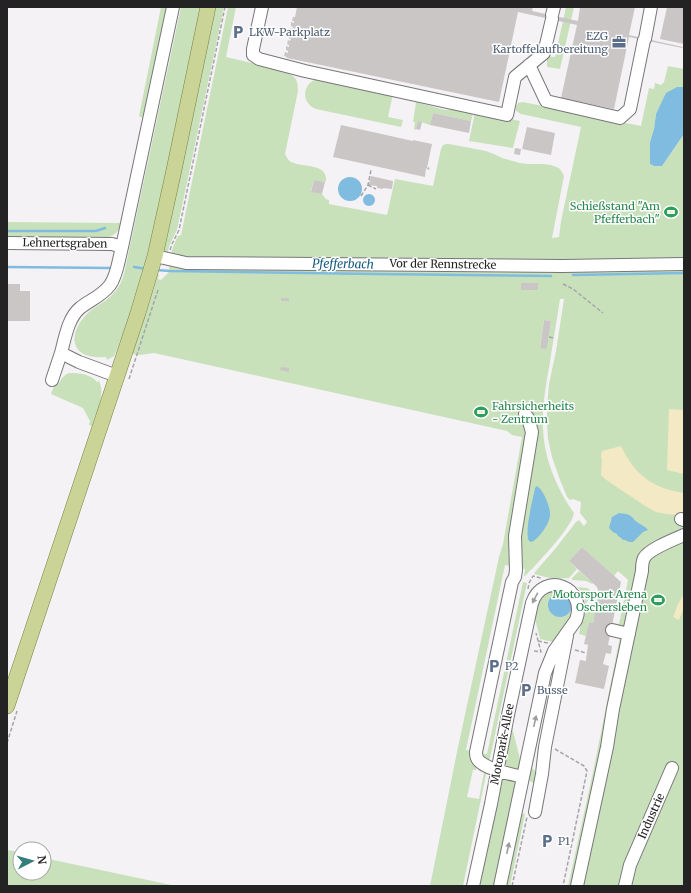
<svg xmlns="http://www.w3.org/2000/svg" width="691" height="893" viewBox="0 0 691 893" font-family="Merriweather,serif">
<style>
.green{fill:#c9e1bb;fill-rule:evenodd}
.sand{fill:#f3e9c4}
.water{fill:#80bbe0}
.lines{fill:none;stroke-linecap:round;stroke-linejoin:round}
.stream{stroke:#80bbe0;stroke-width:2.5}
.building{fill:#cac6c5}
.minor-casing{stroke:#787679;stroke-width:14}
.major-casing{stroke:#798342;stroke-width:16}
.path{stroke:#a5a4a6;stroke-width:1.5;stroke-dasharray:4 2;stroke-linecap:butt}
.minor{stroke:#fff;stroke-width:12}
.major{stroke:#cbd497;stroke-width:15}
.oneway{fill:#9c9c9c}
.labels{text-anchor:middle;stroke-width:3;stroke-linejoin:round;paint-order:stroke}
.service-label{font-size:11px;fill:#4e5e75;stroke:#fff;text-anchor:start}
.leisure-label{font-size:11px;fill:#27864d;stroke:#fff;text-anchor:end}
.street-label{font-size:11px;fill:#232324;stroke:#fff}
.water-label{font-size:12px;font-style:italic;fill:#165b80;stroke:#fff}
</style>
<rect width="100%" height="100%" fill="#f4f2f5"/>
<path class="green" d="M161,7H167L143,118L139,116Z
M181,7H203L153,242L141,274L144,276L118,347L114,356L107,360L106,357C74,360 65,339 85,316C93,307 104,303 112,295C118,289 122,282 124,274Z
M213,7H224L177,230L170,244L167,255L163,252Z
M228,7H236L226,57L282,70V72C294,75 298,77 298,91L285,154C287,158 289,162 294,163C304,167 328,164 326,181L325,182L314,180L311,191L322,194L326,199L329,200V204L387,215L395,179L433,186L441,149L443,145L446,144H449L486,151L494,154L502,158L520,163L528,164H543L551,165L559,168L562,172L564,176L552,238L559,237L561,221L581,127L521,114L516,111V107L518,103L523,102L641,126L649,88L654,89L655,83L661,85L664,82L668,66L684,69V87H677L656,114L654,129L650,142V164L654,166H662L684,134V261L597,263L596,259H577L576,267L684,265V886H568L593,772L620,637L612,626L613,623L619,624L628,580L618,571L614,576L582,547L569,561L577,569L569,578L553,579L534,574L535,572L555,549L576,522L579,520L584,526L587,522L580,513L581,502L573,499L570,500L567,497L560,480L552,457L548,439L547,424V407L549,384L556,351L564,299H560C557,320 553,341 550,362C546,384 542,406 543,428C544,459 557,489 574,513C572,527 542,558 532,569C529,571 528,573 525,576H524L525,569L505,565L466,750L472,751L477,764L476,770H473L467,797L479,799L484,772L479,771L480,766L487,770L463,886H430L458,747L499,557L503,544L522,437L512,435L507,431L154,353L140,355L131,354L157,274H159L158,279L161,280L169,272C169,259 172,247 178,236L181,235ZM544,320L551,321L547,349L540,347Z
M566,7H574L560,69L547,67V56L555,57Z
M319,78L393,94L388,117L403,120L401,127L316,109C300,102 302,83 319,78Z
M416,102L445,110L457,109L474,111L471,121L433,113L430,125L418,121L416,130L414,129L415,122H413Z
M475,112L520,121L513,148L469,141Z
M7,222L121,223C119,232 114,236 106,238H7Z
M69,373C79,373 91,374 97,382L99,381C106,395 96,412 92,426L89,425L90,421L83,408L51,394L56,381L59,383C62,378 64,375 69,373Z
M579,571L593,583L592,584L586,581L572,580V578Z
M523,582L527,583L489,763L485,761L480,753L487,754Z
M577,587L587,588L590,590L591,596L585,605C585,599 583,591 577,587Z
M557,590L570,597L573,613L557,643L540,639L533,611L534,603L546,592ZM554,595L570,612L564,617L549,600Z
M597,600H598L593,623L589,622L586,636L579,634L582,617Z
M557,665L558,671L552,670L532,768L536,772L535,783L531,782L528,778L551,670L554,666Z
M511,723L521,763L519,768C514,770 507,768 504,763Z
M504,778L514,780L516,786L495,886H477L500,781Z
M520,813L525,814L510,886H504Z
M7,850L20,852V873H44V858L176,886H7Z"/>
<path class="sand" d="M669,409L684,410V474L667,470Z
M621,446C635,475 652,488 684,493V511L678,515L666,514L656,512L647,507L624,492L605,479L601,475L602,460L601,456L602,451Z
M684,594V607L679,620L673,617L678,604Z"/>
<path class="water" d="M677,87H684V134L662,166H654L650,164V142L654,129L656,114L666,93Z
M338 189a12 12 0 1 1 24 0a12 12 0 1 1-24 0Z
M363 200a6 6 0 1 1 12 0a6 6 0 1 1-12 0Z
M537,486C541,489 544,494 546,499C551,511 552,517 545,528C541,534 538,538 532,542L529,541C524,532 533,499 535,488Z
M619,513C623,514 626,513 629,515C633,517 634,520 637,522C641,525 645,526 648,530L643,532L633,542H629L625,540H623C621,537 618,537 617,534L613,532L609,528L612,517Z
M548 605a12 12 0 1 1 24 0a12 12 0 1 1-24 0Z"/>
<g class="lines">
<path class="stream" d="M7,231H96L105,228
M7,267L110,268
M134,267L147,269
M156,270L170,271L376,274L551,276
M573,275L684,273"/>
</g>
<path class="building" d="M297,7H533L532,11L578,21L580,7H635L629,35L683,47L682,48L629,37L614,109L561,98L577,25L518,12L499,102L287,58V57L284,56L285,52L288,53V51L286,50V46L289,47V45L287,44L288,40L290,41L291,39L288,38L289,34L291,35L292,33L289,32L290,28L293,29V27L291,26V22L294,23V21H292L293,17H295Z
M667,7H684V44L660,39Z
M433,113L471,121L469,133L430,125Z
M418,121L422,122L420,130L416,129Z
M341,125L413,141V140L432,144L427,168L429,167L430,169L428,170L426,168L425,177L333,157Z
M527,127L555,133L551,155L522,149Z
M515,148L521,149L520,155L514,154Z
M371,176L393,181L392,189L383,188V189L378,188H377V186L369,185Z
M314,180L325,182L322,194L311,192Z
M521,283H538V290H521Z
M7,284H20V291H30V321H7Z
M281,298H289V301H281Z
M544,320L551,321L547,349L540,348Z
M281,367L289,368V372L280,370Z
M582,547L621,582L608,645L612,646L611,654L606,653L603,664L609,666L604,689L575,683L580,660L586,661V659L588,645L584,644L589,622L593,623L599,593L597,587L569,561Z"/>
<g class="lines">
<g class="minor-casing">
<path id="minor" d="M262,7L253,49V55L259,59L305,71L507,115L515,77L544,53L552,19
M552,15L554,7
M645,39L651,7
M529,65L546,101L620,118L630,109L644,40
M7,243L112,244L122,247
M155,256L186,263L563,266L684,264
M117,376L79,362L61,353C65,338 68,318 80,308C90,300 102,296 110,285C117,276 119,258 122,247L173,7
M52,380L61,353
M681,519L684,520
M612,630L629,634
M523,777C511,774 488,770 479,761C477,759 476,756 476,752L512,582L515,577L516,570L515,536L532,432L528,418L525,414
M535,812L542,774L545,747L567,636
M473,886L491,804L508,715L532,603C543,570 588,587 576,620L554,651L545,673L500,886
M577,886L607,747L613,709L642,571C642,567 642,562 644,558C649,549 675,539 684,535
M625,886L630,865L672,768"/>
</g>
<g class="major-casing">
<path id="major" d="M7,706L138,313L155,256L174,170L208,7"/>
</g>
<path class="path" d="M368,185L376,189
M361,196L368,185L371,170
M170,250L172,244L179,230L225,7
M563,284L573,289L603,313
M549,337L555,338
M129,379L155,299L158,290
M528,589L529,583L533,576L541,578
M538,641L548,643
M575,650L586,653
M534,651L541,652L536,633
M7,743L17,711
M555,749L584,766L587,771L563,886
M512,886L527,817"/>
<use href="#minor" class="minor"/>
<use href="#major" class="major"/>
</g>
<defs><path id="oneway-solid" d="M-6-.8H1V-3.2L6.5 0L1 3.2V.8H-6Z"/></defs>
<g class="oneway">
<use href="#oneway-solid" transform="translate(535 598) rotate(118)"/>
<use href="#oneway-solid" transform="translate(535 721) rotate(-78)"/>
<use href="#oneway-solid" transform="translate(508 848) rotate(-78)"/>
</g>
<defs>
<g id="parking-bare" transform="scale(1.08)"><path d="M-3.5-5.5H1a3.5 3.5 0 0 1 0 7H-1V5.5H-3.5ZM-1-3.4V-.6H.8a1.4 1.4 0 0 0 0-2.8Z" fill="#5c6f8a" stroke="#fff" stroke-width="2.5" paint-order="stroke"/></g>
<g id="office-bare" transform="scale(1.08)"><path d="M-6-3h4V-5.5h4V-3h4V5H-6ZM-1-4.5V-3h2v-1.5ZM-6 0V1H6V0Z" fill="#5c6f8a" stroke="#fff" stroke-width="2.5" paint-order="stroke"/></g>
<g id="stadium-bare" transform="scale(1.08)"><path d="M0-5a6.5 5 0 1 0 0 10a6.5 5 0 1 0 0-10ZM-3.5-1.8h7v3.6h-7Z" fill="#2e9e5b" stroke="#fff" stroke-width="2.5" paint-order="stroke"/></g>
</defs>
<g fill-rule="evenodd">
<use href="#parking-bare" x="238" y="32"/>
<use href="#office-bare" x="619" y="42"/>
<use href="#stadium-bare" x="671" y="212"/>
<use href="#stadium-bare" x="481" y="412"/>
<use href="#stadium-bare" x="658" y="600"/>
<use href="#parking-bare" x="494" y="666"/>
<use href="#parking-bare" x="526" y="690"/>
<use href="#parking-bare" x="547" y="841"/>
</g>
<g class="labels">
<g class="service-label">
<text x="249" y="36">LKW-Parkplatz</text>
<text x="608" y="40" text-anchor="end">EZG<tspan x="608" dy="13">Kartoffelaufbereitung</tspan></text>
<text x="505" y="670">P2</text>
<text x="537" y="694">Busse</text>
<text x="558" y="845">P1</text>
</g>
<g class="leisure-label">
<text x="660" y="210">Schießstand "Am<tspan x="660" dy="13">Pfefferbach"</tspan></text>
<text x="492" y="410" text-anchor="start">Fahrsicherheits<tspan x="492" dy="13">- Zentrum</tspan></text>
<text x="647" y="598">Motorsport Arena<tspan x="647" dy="13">Oschersleben</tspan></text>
</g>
<g class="street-label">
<text transform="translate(65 243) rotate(1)" y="4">Lehnertsgraben</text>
<text transform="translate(443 264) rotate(1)" y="4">Vor der Rennstrecke</text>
<text transform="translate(502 744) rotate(-79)" y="4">Motopark-Allee</text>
<text transform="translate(651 816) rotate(-66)" y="4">Industrie</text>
</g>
<g class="water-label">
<text transform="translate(343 264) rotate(1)" y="4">Pfefferbach</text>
</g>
</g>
<rect width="691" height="893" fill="none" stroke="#232324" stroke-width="16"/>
<g transform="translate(32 861) rotate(84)"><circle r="19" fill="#ffffff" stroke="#a7a7a7"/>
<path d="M0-3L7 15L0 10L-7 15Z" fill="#357e7b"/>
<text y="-6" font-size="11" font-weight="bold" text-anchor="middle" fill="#232324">N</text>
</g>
</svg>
